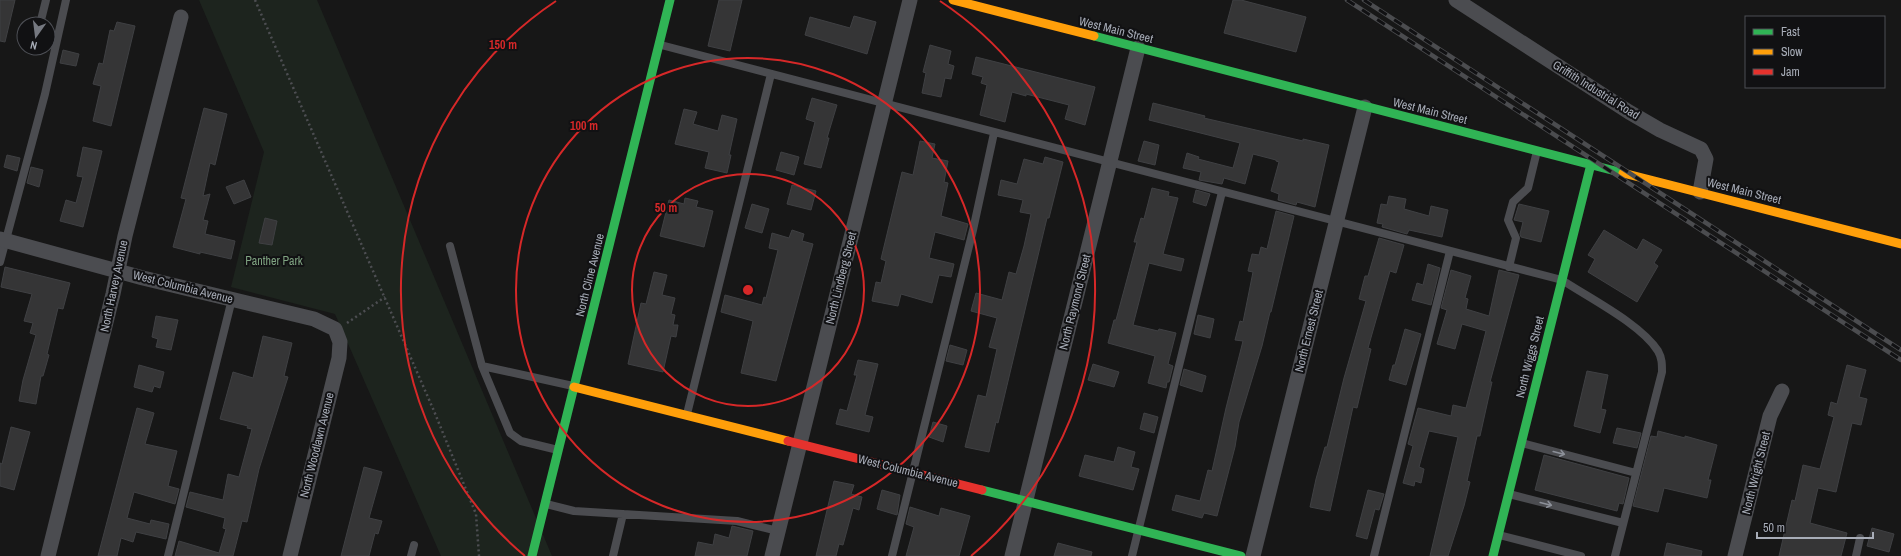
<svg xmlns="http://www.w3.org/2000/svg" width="1901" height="556" viewBox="0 0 1901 556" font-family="'Archivo Narrow',sans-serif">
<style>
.green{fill:#1d241e}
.building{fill:#353536;stroke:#3f4043}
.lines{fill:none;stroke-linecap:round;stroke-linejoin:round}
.path{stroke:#4d4e52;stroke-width:2.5;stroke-dasharray:2 3;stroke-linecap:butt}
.lane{stroke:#4b4c50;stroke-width:8}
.street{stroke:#4b4c50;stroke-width:15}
.fast{stroke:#30b455;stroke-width:9}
.slow{stroke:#ff9f0a;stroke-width:9}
.jam{stroke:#e5322d;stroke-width:9}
.rail-casing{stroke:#4b4c4f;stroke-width:4.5}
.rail{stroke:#111113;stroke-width:3;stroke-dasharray:9;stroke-linecap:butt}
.oneway{stroke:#8c9099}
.ring{fill:none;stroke:#d62828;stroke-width:2}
.labels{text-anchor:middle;stroke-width:4;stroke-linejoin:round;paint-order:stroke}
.street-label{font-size:12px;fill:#a8adb8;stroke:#111113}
.park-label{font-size:12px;fill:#7fa381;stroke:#111113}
.centre{fill:#d62828;stroke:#111113;stroke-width:2}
.ring-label{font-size:12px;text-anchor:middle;font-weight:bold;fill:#d62828;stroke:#111113;stroke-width:4;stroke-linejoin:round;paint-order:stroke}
</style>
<rect width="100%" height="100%" fill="#171717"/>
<path class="green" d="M199,0H317L552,556H441L335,314L231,287L264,152Z"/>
<path class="building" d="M0,0H15L5,42L0,41Z
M719,0H742L730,51L708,46Z
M1233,0H1241L1306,17L1296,52L1224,33Z
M854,16L876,22L867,54L805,35L810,17L850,28Z
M117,22L135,26L111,126L93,121L101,86L93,84L99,63L103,64L110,30L114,31Z
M930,45L951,51L948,64L954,66L951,79L945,78L941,97L922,93L926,73L923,72Z
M63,50L79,54L76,66L60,63Z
M976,57L1095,87L1085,125L1065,119L1069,105L1026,94V96L1012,92L1005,122L980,115L987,85L981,83L983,77L972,74Z
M812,98L837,105L827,138H829L821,168L804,164L815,122L806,119Z
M1153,103L1205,116L1204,118L1303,141V139L1329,145L1315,207L1297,202L1296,205L1278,200L1279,194L1271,191L1279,162L1276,161V160L1253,154L1245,184L1224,178L1222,184L1199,180L1201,172L1183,168L1187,153L1199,157L1198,159L1233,168L1240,143L1149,120Z
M204,108L227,114L215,165L210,163L203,196L210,194L203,220L208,221L205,234L235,241L231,259L200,252V254L173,247L186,199L181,198Z
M684,109L697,112L693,124L718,131L722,115L737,119L729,155H731L727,173L705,168L709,152L675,144Z
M920,141L935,144L932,158L948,161L944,182L948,183L941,216L968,224L964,240L935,232L929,258L954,264L951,277L939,275L932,303L901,294L898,306L872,301L876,282L881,283L886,261L881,259L902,172L913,175Z
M1144,141L1159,145L1155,165L1138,161Z
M83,147L102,151L83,227L60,221L66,200L76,203L83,177L77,176Z
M781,152L799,157L794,175L776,170Z
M7,155L20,158L17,171L4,167Z
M1045,157L1063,162L1049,218H1047L998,423L996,422L989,452L965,447L978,395L986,397L997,349L989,347L997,318L971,311L976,293L1002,300L1009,272L1016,274L1024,246L1031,214L1020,212L1023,200L998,195L1001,180L1017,184L1024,159L1043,164Z
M31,167L43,170L39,187L27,183Z
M244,180L251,197L234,204L226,187Z
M792,185L816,191L811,210L787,204Z
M1152,188L1169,192L1168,196L1178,198L1163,254L1184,259L1181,271L1149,263L1133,325L1158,331L1159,329L1176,333L1168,364L1173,366L1169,382H1167L1166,388L1148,383L1155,356L1108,343L1114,320H1116L1137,242H1134L1141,218L1144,219Z
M1196,190L1210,194L1206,206L1193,202Z
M1389,196L1406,199L1404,209L1429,216L1431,206L1448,210L1442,237L1409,230L1407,234L1382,227L1383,224L1377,223L1381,204L1387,205Z
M685,198L698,201L696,207L713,211L704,247L660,236L669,200L684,204Z
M752,204L769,209L762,233L745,228Z
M1519,204L1549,211L1541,242L1521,237L1520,234L1523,222L1514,220Z
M1276,211L1294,216L1271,312H1270L1262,346L1239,422L1235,447L1217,516L1204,513L1202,518L1172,510L1176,495L1200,501L1208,470L1212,471L1226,408L1243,341L1235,340L1240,321L1243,322L1253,272L1248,271L1252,254L1259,255L1261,247L1267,249Z
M265,218L277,221L272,245L259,243Z
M792,230L804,234L802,241L813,244L776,381L741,373L753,321L721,312L725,295L762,305L764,297L766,298L778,250L769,248L772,233L789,238Z
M1604,230L1637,250L1643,239L1662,250L1654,263L1658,266L1637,302L1588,272L1595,259L1588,255Z
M1379,238L1404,245L1396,273L1390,271L1368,348L1371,349L1357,408L1353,407L1330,511L1310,507L1316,479L1325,447H1327L1344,378L1366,301L1359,299L1365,276H1368Z
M1428,264L1440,268L1431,305L1412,300L1417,283L1423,285Z
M5,267L70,283L63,309L58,308L47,354L49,355L43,376H41L36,404L19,401L23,380L36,335L30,333L33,323L24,321L32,294L1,287Z
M1451,270L1471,276L1465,298L1468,299L1466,309L1489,316L1499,270L1519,275L1490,382H1492L1480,436H1477L1467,481L1470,482L1464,506L1448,556H1430L1458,437L1429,431L1419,467L1424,469L1421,483L1415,481L1414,486L1403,483L1413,446L1408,444L1418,408L1451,416L1453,405L1466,408L1486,331L1462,324L1455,349L1437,344L1447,310L1441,308Z
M654,272L667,275L662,295L675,298L671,314L675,315L673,325H678L676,337L671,336L663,372L628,364L641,303L646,304Z
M1198,315L1214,319L1210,338L1194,334Z
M156,316L178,320L171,350L156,347L158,339L152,337Z
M1405,329L1421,334L1406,385L1389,380L1393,365H1395Z
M263,336L292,343L284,376L288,377L259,469L247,522L242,521L233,556H175L179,541L219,553L226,529L223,528L225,518L186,507L190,492L223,500L228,474L239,477L252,429L247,428L248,426L220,419L233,372L253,378Z
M950,345L967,350L963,365L946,361Z
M858,360L878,364L865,415L873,417L869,432L836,424L840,409L847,411L857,375H854Z
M1093,364L1119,372L1114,387L1088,380Z
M139,365L164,372L160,388L154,386L152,392L134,387Z
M1847,365L1866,370L1859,397L1867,399L1861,425L1852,423L1836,492L1818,488L1810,523L1847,533L1841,556H1779L1792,500L1795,501L1803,465L1820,469L1834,417L1828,415L1831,402L1837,404Z
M1184,369L1206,376L1202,392L1180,385Z
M1587,371L1608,375L1601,409L1606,410L1600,433L1574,426Z
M137,408L154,413L145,444L177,451L168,486L179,489L175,504L134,492L127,518L150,524L151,520L169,524L166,539L136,532L133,542L121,538L117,556H98Z
M1144,413L1158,417L1154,433L1140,429Z
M933,422L947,426L943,442L929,437Z
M11,427L30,432L14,490L0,486V463L2,464Z
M1617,428L1641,433L1637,448L1613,443Z
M1658,431L1685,438V436L1717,445L1708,480H1711L1707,498L1664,488L1658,512L1633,506L1651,436L1657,437Z
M1118,447L1135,452L1131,467L1139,469L1133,490L1079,476L1085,455L1114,462Z
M1544,455L1629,478L1623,504L1619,503L1617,511L1535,490Z
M364,467L382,472L369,518L382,521L378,534L375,533L369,556H341Z
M834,481L854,485L851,494L862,497L859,510L853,508L843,545L839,544L836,556H816Z
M882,490L900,495L897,515L877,509Z
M1368,490L1384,494L1379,510L1375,509L1367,539L1356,536Z
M910,507L939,516L941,508L970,516L959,556H906L914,527L906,524Z
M732,526L753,531L747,556H695L698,542L713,545L715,534L729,538Z
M1872,528L1894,534L1889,552L1867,546Z
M1058,543L1092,552L1091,556H1054Z
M1667,543L1702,551L1701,556H1664Z"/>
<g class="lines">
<path class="path" d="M255,0L434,411L476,514L479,556
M347,323L385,297"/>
<path class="lane" d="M40,24L46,0
M661,45L1562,280C1589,298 1641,324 1658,351C1662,358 1662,364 1662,372L1615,556
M450,246L482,366
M0,262L45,94L66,0
M1509,267L1516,238L1508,220L1513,202L1528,188L1537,151
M687,414L771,74
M1522,443L1636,473
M558,450L521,441L510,433L482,366L573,386
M1509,494L1623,523
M546,504L574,511L737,521L778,531
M1499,535L1581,556
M168,556L232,299
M411,556L414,545
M613,556L623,514
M892,556L973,230L994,133
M1132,556L1222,192
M1374,556L1450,251
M1856,556L1860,538"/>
<path class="street" d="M1456,0L1629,112L1660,130L1701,149L1706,159L1700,192
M0,239L143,278L314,319L335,329L340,342L339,358L290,556
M48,556L113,294L125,236L181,17
M772,556L910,0
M1012,556L1138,48
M1253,556L1365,107
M1735,556L1770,416L1782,391"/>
<path class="fast" d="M1094,36L1623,173
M982,490L1241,556
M532,556L670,0
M1493,556L1591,164"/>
<path class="slow" d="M953,0L1094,36
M1623,173L1901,244
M574,387L788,441"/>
<path class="jam" d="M788,441L982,490"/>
<g class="rail-casing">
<path id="rail" d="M1347,0L1901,360
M1364,0L1901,350"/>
</g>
<use href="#rail" class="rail"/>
</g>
<defs><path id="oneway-shaft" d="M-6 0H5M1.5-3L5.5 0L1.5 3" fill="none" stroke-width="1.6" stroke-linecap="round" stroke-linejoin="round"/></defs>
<g class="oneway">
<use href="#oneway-shaft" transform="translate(1559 453) rotate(14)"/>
<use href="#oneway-shaft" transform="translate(1546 504) rotate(14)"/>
</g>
<g class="ring">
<circle cx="748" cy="290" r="116"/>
<circle cx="748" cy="290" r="232"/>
<path d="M525 556A347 347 0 0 1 556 1M940 1A347 347 0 0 1 971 556"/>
</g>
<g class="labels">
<g class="street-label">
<text transform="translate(1116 30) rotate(14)" y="4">West Main Street</text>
<text transform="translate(1596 90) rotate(32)" y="4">Griffith Industrial Road</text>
<text transform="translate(1430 111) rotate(14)" y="4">West Main Street</text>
<text transform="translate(1744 191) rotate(14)" y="4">West Main Street</text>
<text transform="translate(590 275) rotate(-76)" y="4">North Cline Avenue</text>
<text transform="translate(841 278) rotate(-76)" y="4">North Lindberg Street</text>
<text transform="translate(114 286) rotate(-78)" y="4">North Harvey Avenue</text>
<text transform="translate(183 287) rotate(14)" y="4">West Columbia Avenue</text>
<text transform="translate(1075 302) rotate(-76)" y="4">North Raymond Street</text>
<text transform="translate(1309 331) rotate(-76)" y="4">North Ernest Street</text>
<text transform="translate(1530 357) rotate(-76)" y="4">North Wiggs Street</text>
<text transform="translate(317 445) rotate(-76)" y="4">North Woodlawn Avenue</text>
<text transform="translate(908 471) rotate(14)" y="4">West Columbia Avenue</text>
<text transform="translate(1756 473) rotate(-76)" y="4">North Wright Street</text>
</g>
<g class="park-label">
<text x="274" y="265">Panther Park</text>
</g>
</g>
<circle cx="748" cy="290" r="6" class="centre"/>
<g class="ring-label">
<text x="503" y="49">150 m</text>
<text x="584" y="130">100 m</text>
<text x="666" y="212">50 m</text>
</g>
<rect x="1745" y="16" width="140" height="72" fill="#111113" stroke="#4d4f55"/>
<rect x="1753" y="29" width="20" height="6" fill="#30b455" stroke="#4d4f55"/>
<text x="1781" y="36" font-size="12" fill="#a8adb8">Fast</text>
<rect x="1753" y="49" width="20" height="6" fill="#ff9f0a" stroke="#4d4f55"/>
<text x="1781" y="56" font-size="12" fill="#a8adb8">Slow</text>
<rect x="1753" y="69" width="20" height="6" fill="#e5322d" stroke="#4d4f55"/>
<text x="1781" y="76" font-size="12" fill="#a8adb8">Jam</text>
<g transform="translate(36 36) rotate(194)"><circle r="19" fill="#111113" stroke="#4d4f55"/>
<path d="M0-3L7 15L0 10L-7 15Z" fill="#757880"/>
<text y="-6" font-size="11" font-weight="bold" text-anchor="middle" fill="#a8adb8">N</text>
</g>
<path d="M1757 532v6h116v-6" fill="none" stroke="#a8adb8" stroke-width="2"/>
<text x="1763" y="532" font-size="12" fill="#a8adb8" stroke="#111113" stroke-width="3" paint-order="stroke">50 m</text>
</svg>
